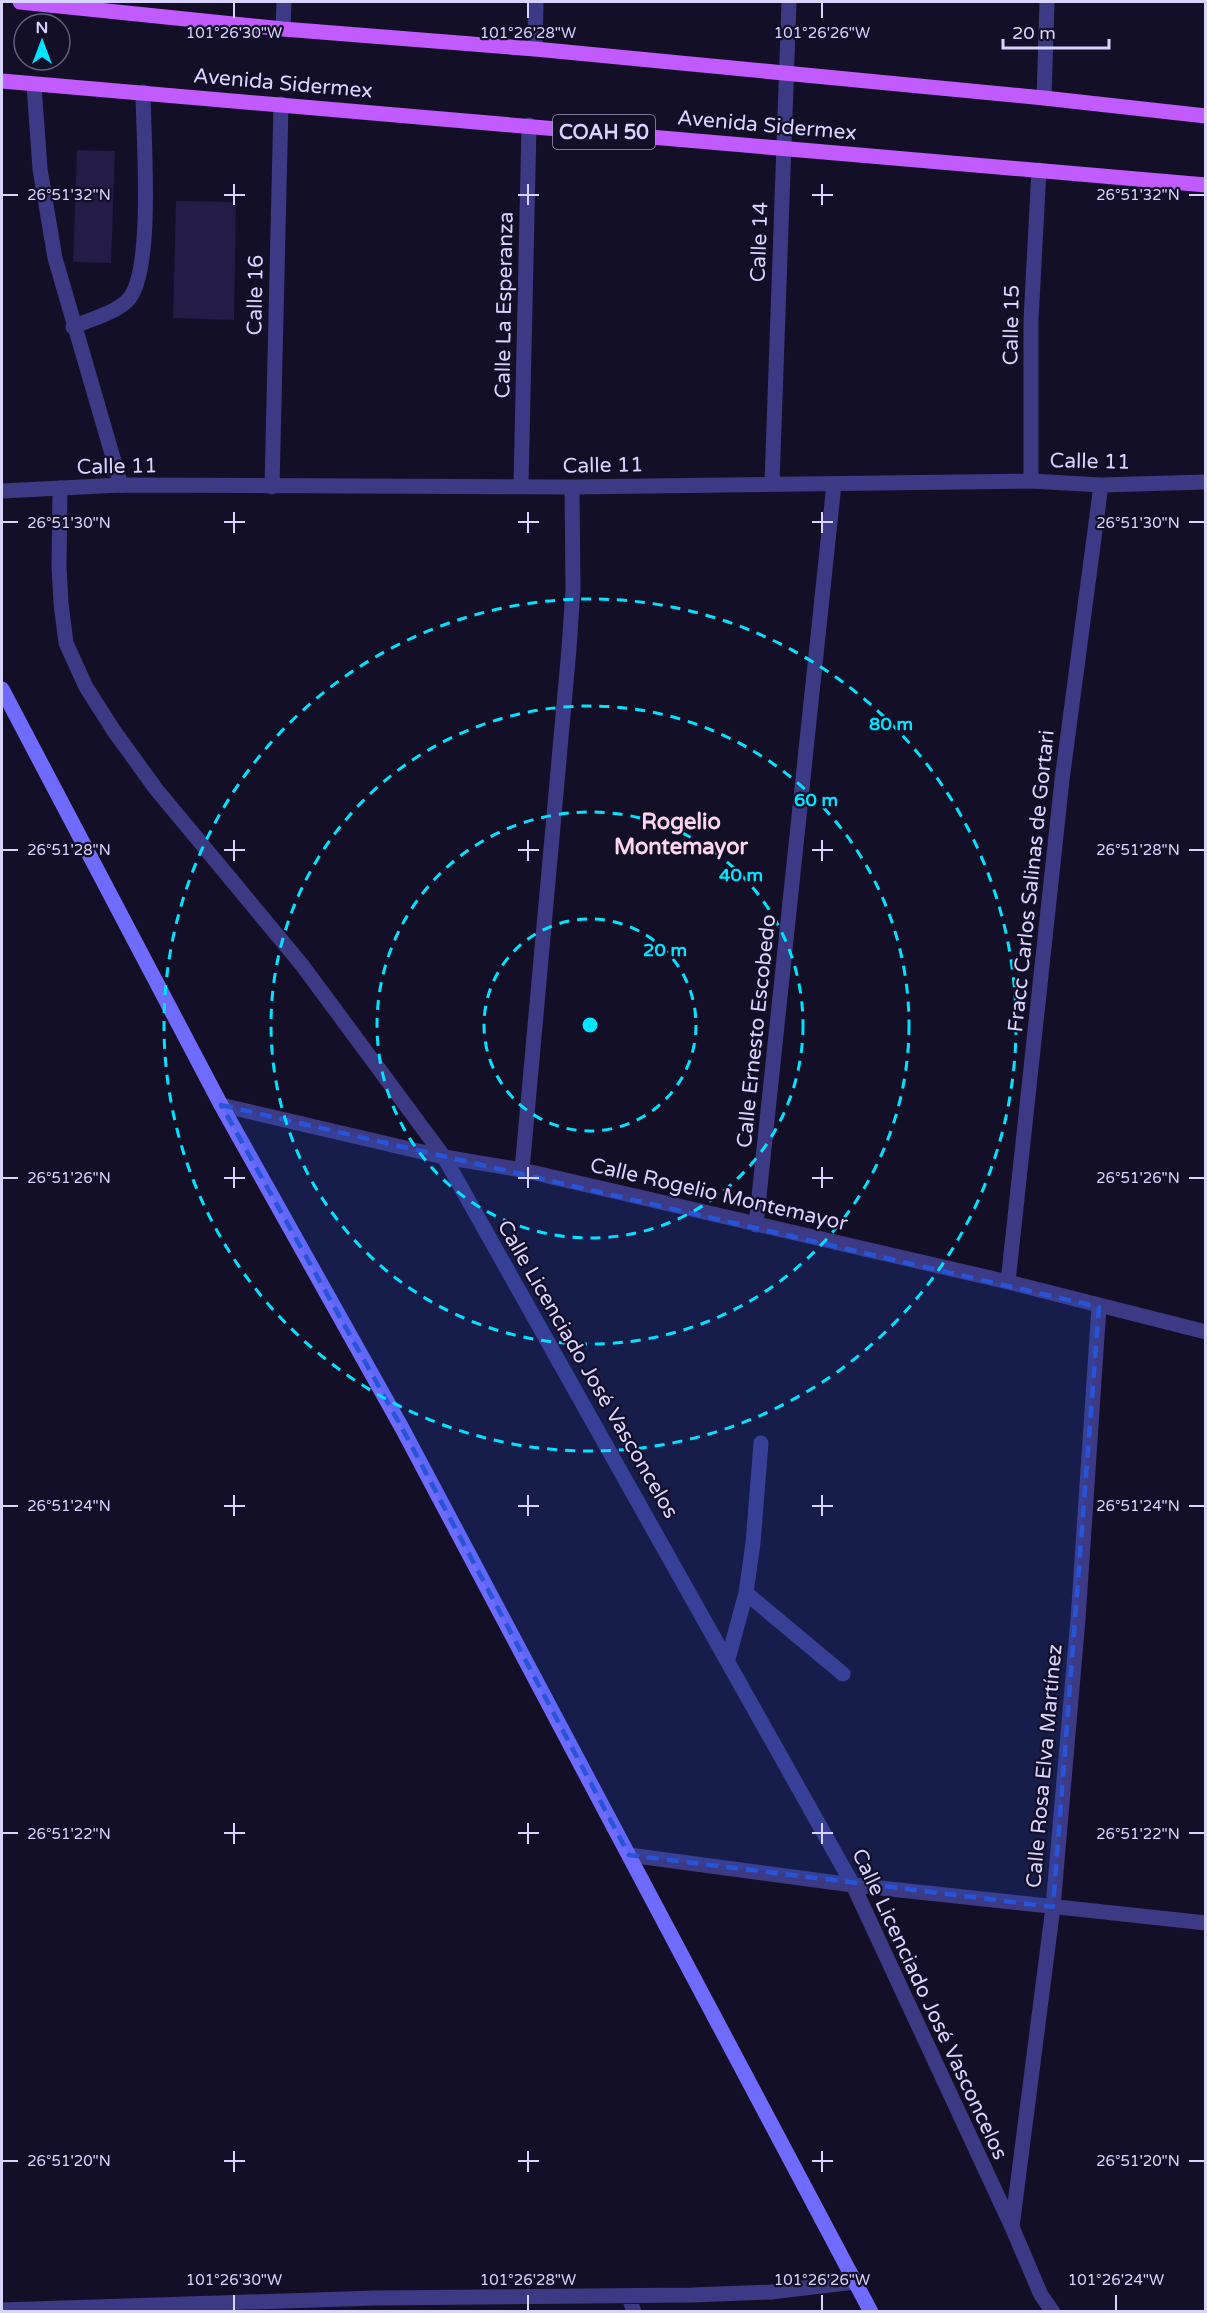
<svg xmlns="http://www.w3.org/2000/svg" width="1207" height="2313" viewBox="0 0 1207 2313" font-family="'Varela Round',sans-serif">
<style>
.building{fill:#241b47}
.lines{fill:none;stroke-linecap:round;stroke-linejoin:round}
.service{stroke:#3d3a85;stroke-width:15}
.minor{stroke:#3d3a85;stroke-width:15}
.secondary{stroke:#6f6bff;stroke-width:15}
.primary{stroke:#c25bff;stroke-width:15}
.marked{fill:#2655da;fill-opacity:0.2;stroke:#2655da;stroke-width:4.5;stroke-dasharray:12 8;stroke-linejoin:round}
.ticks{fill:none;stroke:#d9d4ff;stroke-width:2}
.ring{fill:none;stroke:#00e5ff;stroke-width:3;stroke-dasharray:10 8}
.labels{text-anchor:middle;stroke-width:4.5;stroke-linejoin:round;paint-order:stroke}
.shield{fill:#130f26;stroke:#9e99be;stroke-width:1.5}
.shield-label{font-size:20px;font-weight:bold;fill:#d9d4ff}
.street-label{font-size:21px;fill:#d9d4ff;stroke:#130f26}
.neighbourhood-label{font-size:22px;font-weight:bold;fill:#ffd6f0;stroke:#130f26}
.ticks-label{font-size:15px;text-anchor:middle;fill:#d9d4ff;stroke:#130f26;stroke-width:4.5;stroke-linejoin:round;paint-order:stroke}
.centre{fill:#00e5ff;stroke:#130f26;stroke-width:3}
.ring-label{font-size:18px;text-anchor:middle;font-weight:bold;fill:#00e5ff;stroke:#130f26;stroke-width:4.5;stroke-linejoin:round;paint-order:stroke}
</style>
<rect width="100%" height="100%" fill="#130f26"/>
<path class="building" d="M77,150L115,151L111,263L73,262Z
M176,201L236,202L234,320L173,318Z"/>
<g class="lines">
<path class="service" d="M34,85L40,169L55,258L121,485
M73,327C90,319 113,314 127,301C155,275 143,133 143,92
M629,2297L634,2312
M2,2310L375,2298L692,2295L771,2292L855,2282"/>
<path class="minor" d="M283,29L284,2
M535,49L536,2
M1044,98L1047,2
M1031,481V320L1039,170
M772,483L789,2
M521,485L529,125
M272,487L281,104
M60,488L59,567L61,603L66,643L86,687L114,731L156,789L302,965L444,1157L853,1885L1012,2227L1041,2295L1053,2312
M2,491L121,485L572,487L1031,481L1101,485L1206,482
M221,1105L444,1157L522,1170L1008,1282L1206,1332
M522,1170L569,649L573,589L572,487
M756,1225L834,484
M1008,1282L1062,780L1101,485
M746,1593L843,1674
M728,1659L746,1593L753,1543L761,1443
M629,1855L853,1885L1206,1923
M1012,2227L1053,1907L1078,1619L1099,1307"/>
<path class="secondary" d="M2,689L221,1105L402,1428L871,2312"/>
<path class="primary" d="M20,2L283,29L535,49L1044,98L1206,116
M2,81L1206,185"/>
</g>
<path class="marked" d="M221,1105L1099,1307L1053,1907L629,1855L402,1428Z"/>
<path class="ticks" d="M234,3V18M528,3V18M822,3V18M234,184V205M528,184V205M822,184V205M3,195H18M224,195H245M518,195H539M812,195H833M1189,195H1204M234,512V533M528,512V533M822,512V533M3,522H18M224,522H245M518,522H539M812,522H833M1189,522H1204M234,840V861M528,840V861M822,840V861M3,850H18M224,850H245M518,850H539M812,850H833M1189,850H1204M234,1167V1188M528,1167V1188M822,1167V1188M3,1178H18M224,1178H245M518,1178H539M812,1178H833M1189,1178H1204M234,1495V1516M528,1495V1516M822,1495V1516M3,1506H18M224,1506H245M518,1506H539M812,1506H833M1189,1506H1204M234,1823V1844M528,1823V1844M822,1823V1844M3,1833H18M224,1833H245M518,1833H539M812,1833H833M1189,1833H1204M234,2151V2172M528,2151V2172M822,2151V2172M3,2161H18M224,2161H245M518,2161H539M812,2161H833M1189,2161H1204M234,2295V2310M528,2295V2310M822,2295V2310M1116,2295V2310"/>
<g class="ring">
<circle cx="590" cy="1025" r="106"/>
<circle cx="590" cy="1025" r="213"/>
<circle cx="590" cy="1025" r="319"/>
<circle cx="590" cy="1025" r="426"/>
</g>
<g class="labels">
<rect class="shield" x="553" y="115" width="102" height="34" rx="4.5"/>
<g class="shield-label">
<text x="604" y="139">COAH 50</text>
</g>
<g class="street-label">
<text transform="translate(283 83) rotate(5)" y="7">Avenida Sidermex</text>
<text transform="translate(767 125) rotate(5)" y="7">Avenida Sidermex</text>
<text transform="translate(759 242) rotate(-88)" y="7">Calle 14</text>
<text transform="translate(255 295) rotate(-89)" y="7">Calle 16</text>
<text transform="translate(504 305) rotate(-89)" y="7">Calle La Esperanza</text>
<text transform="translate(1011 325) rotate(-89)" y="7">Calle 15</text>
<text transform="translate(1090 461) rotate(1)" y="7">Calle 11</text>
<text transform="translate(603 465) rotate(-1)" y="7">Calle 11</text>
<text transform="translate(117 466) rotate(-1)" y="7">Calle 11</text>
<text transform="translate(1031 881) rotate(-84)" y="7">Fracc Carlos Salinas de Gortari</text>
<text transform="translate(756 1031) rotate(-84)" y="7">Calle Ernesto Escobedo</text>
<text transform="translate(719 1194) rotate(13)" y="7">Calle Rogelio Montemayor</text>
<text transform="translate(588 1369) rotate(60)" y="7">Calle Licenciado José Vasconcelos</text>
<text transform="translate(1044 1766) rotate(-85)" y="7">Calle Rosa Elva Martínez</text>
<text transform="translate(930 2004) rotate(65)" y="7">Calle Licenciado José Vasconcelos</text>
</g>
<g class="neighbourhood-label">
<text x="681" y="829">Rogelio<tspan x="681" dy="25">Montemayor</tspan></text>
</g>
</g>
<g class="ticks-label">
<text x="234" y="38">101°26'30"W</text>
<text x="528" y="38">101°26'28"W</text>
<text x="822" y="38">101°26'26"W</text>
<text x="69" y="200">26°51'32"N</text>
<text x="1138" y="200">26°51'32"N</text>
<text x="69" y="528">26°51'30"N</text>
<text x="1138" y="528">26°51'30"N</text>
<text x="69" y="855">26°51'28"N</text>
<text x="1138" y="855">26°51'28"N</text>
<text x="69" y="1183">26°51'26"N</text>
<text x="1138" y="1183">26°51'26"N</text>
<text x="69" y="1511">26°51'24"N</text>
<text x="1138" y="1511">26°51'24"N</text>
<text x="69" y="1839">26°51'22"N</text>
<text x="1138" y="1839">26°51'22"N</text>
<text x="69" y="2166">26°51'20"N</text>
<text x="1138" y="2166">26°51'20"N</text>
<text x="234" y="2285">101°26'30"W</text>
<text x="528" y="2285">101°26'28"W</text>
<text x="822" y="2285">101°26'26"W</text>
<text x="1116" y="2285">101°26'24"W</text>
</g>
<circle cx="590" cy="1025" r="9" class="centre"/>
<g class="ring-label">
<text x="891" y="730">80 m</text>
<text x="816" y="806">60 m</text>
<text x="741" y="881">40 m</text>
<text x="665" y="956">20 m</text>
</g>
<rect width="1207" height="2313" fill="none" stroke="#d9d4ff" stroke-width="6"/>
<g transform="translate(42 42)"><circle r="28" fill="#130f26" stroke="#625e7d" stroke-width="1.5"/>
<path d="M0-4.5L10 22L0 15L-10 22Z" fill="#00e5ff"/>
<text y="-9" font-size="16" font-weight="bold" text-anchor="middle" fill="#d9d4ff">N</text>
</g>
<path d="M1003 39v9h106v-9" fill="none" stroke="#d9d4ff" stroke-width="3"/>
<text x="1012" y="39" font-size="18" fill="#d9d4ff" stroke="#130f26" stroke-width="4.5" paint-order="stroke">20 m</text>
</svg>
